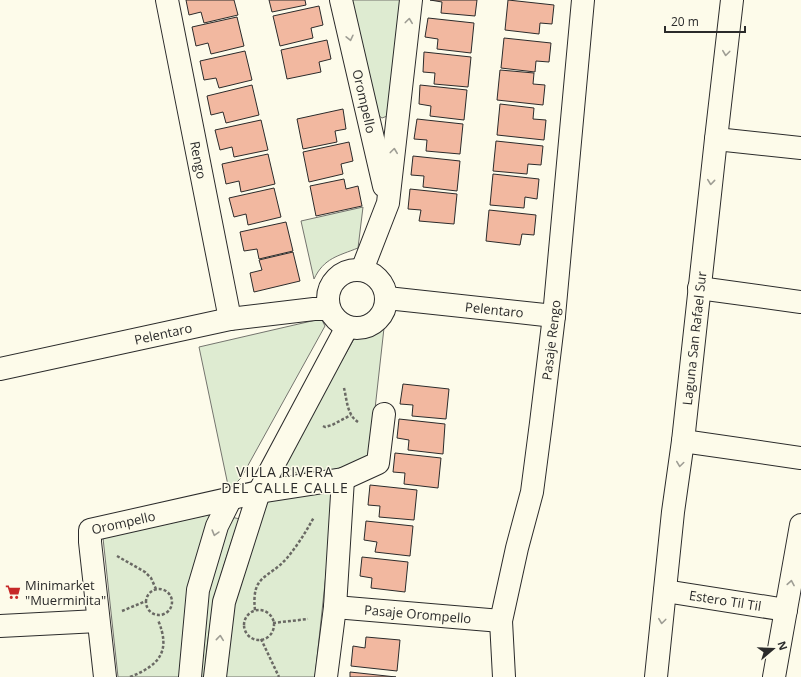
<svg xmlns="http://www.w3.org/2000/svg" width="801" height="677" viewBox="0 0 801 677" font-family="'Open Sans',sans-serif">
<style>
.green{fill:#deebd1;stroke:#74746e}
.building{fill:#f2b8a0;stroke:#2b2b2b}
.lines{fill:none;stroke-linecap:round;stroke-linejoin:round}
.minor-casing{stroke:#2b2b2b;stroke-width:24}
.path{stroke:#6a6964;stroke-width:2.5;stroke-dasharray:3 2;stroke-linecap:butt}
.minor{stroke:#fdfbea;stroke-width:22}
.oneway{stroke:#9e9d94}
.labels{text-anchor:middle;stroke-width:3;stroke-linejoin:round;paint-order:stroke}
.street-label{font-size:13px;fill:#2b2b2b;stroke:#fdfbea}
.poi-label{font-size:13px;fill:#2b2b2b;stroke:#fdfbea;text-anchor:start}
.neighbourhood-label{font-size:14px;letter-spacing:1px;fill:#2b2b2b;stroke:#fdfbea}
</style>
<rect width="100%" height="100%" fill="#fdfbea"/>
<path class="green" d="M350,0H403L390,115L382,118L375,113Z
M363,207L358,248C338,256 324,258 314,279L301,221Z
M316,320H322L325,326L241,478L229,490L199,347Z
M384,328L370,454L365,463L331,470L296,473L283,464L354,339L369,335Z
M335,489L315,677H224L239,569L265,502Z
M216,513L184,677H118L103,538Z
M231,517L240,519C221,566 206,627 205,677H196L203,611Z"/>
<path class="building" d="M186,0H234L238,15L204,23L201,12L189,15Z
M269,0H305L306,5L272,12Z
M430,0H477L475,16L441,13L442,2Z
M508,0L554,5L552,24L540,23L539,34L505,30Z
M319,6L323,25L311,28L313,38L280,46L273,16Z
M237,17L244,46L211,54L208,43L196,46L192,27Z
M428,18L474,23L471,53L437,49L438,39L425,37Z
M504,38L551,43L549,62L536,61L535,72L501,68Z
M327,40L331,59L319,62L321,72L287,79L281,50Z
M245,51L252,80L219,88L216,78L204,80L200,61Z
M424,52L471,57L468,87L434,84L435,73L423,72Z
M500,70L534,73L533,84L545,85L543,105L497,100Z
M252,85L259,115L226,123L223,112L211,115L207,96Z
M420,85L467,90L464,120L430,116L431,106L419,104Z
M500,104L534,108L533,119L546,120L544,140L497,135Z
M343,109L346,129L335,131L337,142L303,149L297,119Z
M417,119L463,124L460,154L426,151L427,140L414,139Z
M261,120L268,150L234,157L232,147L220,150L215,130Z
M496,141L543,146L541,165L528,164L527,174L493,171Z
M349,142L353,161L341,164L343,174L309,182L303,152Z
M268,154L275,184L241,192L239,181L226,184L222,164Z
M413,156L460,161L457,191L423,187L424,176L411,175Z
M493,174L539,179L537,199L525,197L524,208L490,205Z
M344,179L346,189L358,186L362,206L316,216L310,186Z
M274,188L281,217L248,225L246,214L234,217L229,198Z
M410,189L457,194L454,224L419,221L421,210L408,209Z
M489,210L536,215L534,235L522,234L520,245L486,241Z
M286,222L293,251L259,259L257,249L244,251L240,232Z
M293,252L300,281L254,292L250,273L262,270L259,260Z
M403,384L449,389L446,419L412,416L413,405L400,404Z
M399,419L445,424L443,454L408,450L409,440L397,438Z
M395,453L441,458L438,488L404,484L405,473L393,472Z
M370,485L417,490L414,520L379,517L380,506L368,505Z
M366,521L413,526L410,556L375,552L377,542L364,540Z
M362,557L408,562L405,592L371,588L372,578L360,576Z
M366,637L400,640L397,671L351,666L353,646L365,648Z
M350,672L396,677H350Z"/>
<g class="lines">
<g class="minor-casing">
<g id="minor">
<path id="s1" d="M167,0L230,319"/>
<path id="s2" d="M341,0L384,186"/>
<path d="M716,139L801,148"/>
<circle cx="357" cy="299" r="29"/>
<path d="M362,270L388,203L411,0"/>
<path d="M699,288L801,302"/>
<path id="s3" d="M387,298L554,316"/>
<path id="s4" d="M0,369L230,319L314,309H329"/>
<path d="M683,441L801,458"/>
<path id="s5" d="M665,591L786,610"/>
<path id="s6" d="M335,607L501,621"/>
<path d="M0,626L98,621"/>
<path id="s7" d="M105,677L90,542V530L259,492L343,479L378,463L384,414"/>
<path d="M190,677L198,590L217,526L231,498"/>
<path d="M215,677L224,602L259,492L347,327"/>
<path d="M326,677L335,607L343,479"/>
<path id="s8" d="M504,677L501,621L517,548L532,492L541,423L554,316L583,0"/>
<path id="s9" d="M656,677L673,512L683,441L716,139L732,0"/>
<path d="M774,677L801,525"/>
</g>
</g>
<path class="path" d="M344,388C347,400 347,415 358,422
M323,426L325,427L332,425L351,415
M117,556L145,572L151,578L156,589
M146 602a13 13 0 1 1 26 0a13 13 0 1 1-26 0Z
M255,610C251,574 269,579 287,558C297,546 306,532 314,517
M244 625a15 15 0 1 1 30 0a15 15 0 1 1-30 0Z
M122,611L146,601
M273,623L308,619
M261,639L279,677
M130,677C160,665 171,651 158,620"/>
<use href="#minor" class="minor"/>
</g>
<defs><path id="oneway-chevron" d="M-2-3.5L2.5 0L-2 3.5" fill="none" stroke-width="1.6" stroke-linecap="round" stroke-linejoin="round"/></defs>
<g class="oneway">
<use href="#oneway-chevron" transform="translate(409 21) rotate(-83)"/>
<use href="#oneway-chevron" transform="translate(350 38) rotate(77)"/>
<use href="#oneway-chevron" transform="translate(726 53) rotate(97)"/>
<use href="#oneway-chevron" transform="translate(394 151) rotate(-83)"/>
<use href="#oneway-chevron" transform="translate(711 182) rotate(96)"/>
<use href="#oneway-chevron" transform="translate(680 464) rotate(98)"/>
<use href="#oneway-chevron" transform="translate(215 533) rotate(106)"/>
<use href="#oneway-chevron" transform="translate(791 583) rotate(-80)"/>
<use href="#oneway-chevron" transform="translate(662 621) rotate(97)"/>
<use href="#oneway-chevron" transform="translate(220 638) rotate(-84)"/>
</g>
<defs>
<g id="supermarket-bare" transform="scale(1.2)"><path d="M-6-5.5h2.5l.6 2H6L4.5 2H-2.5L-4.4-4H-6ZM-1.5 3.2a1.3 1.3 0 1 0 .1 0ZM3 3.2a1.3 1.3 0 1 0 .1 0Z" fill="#c62828" stroke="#fdfbea" stroke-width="2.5" paint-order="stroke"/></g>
</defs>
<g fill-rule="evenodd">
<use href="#supermarket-bare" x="13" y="592"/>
</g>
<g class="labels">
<g class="street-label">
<text dy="5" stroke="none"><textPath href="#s2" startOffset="104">Orompello</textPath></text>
<text dy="5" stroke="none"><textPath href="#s1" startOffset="163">Rengo</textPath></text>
<text dy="5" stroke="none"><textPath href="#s3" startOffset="108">Pelentaro</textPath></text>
<text dy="5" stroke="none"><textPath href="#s4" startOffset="167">Pelentaro</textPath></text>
<text dy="5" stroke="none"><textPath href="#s9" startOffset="341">Laguna San Rafael Sur</textPath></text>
<text dy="5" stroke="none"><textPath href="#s8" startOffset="342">Pasaje Rengo</textPath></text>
<text dy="5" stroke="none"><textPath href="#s7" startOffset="182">Orompello</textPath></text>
<text dy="5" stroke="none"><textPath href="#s5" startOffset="61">Estero Til Til</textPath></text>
<text dy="5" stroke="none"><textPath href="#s6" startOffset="83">Pasaje Orompello</textPath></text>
</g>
<g class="poi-label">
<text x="25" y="590">Minimarket<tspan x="25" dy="15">"Muerminita"</tspan></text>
</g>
<g class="neighbourhood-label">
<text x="285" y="477">VILLA RIVERA<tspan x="285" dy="16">DEL CALLE CALLE</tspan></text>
</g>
</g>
<g transform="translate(773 649) rotate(71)" stroke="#fdfbea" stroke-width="3" paint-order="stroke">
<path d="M0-3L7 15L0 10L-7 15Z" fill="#2b2b2b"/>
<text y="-6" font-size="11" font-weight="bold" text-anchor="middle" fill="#2b2b2b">N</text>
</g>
<path d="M665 26v6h80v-6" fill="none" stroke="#2b2b2b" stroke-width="2"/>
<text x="671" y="26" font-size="12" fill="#2b2b2b" stroke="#fdfbea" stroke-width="3" paint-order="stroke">20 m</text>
</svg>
